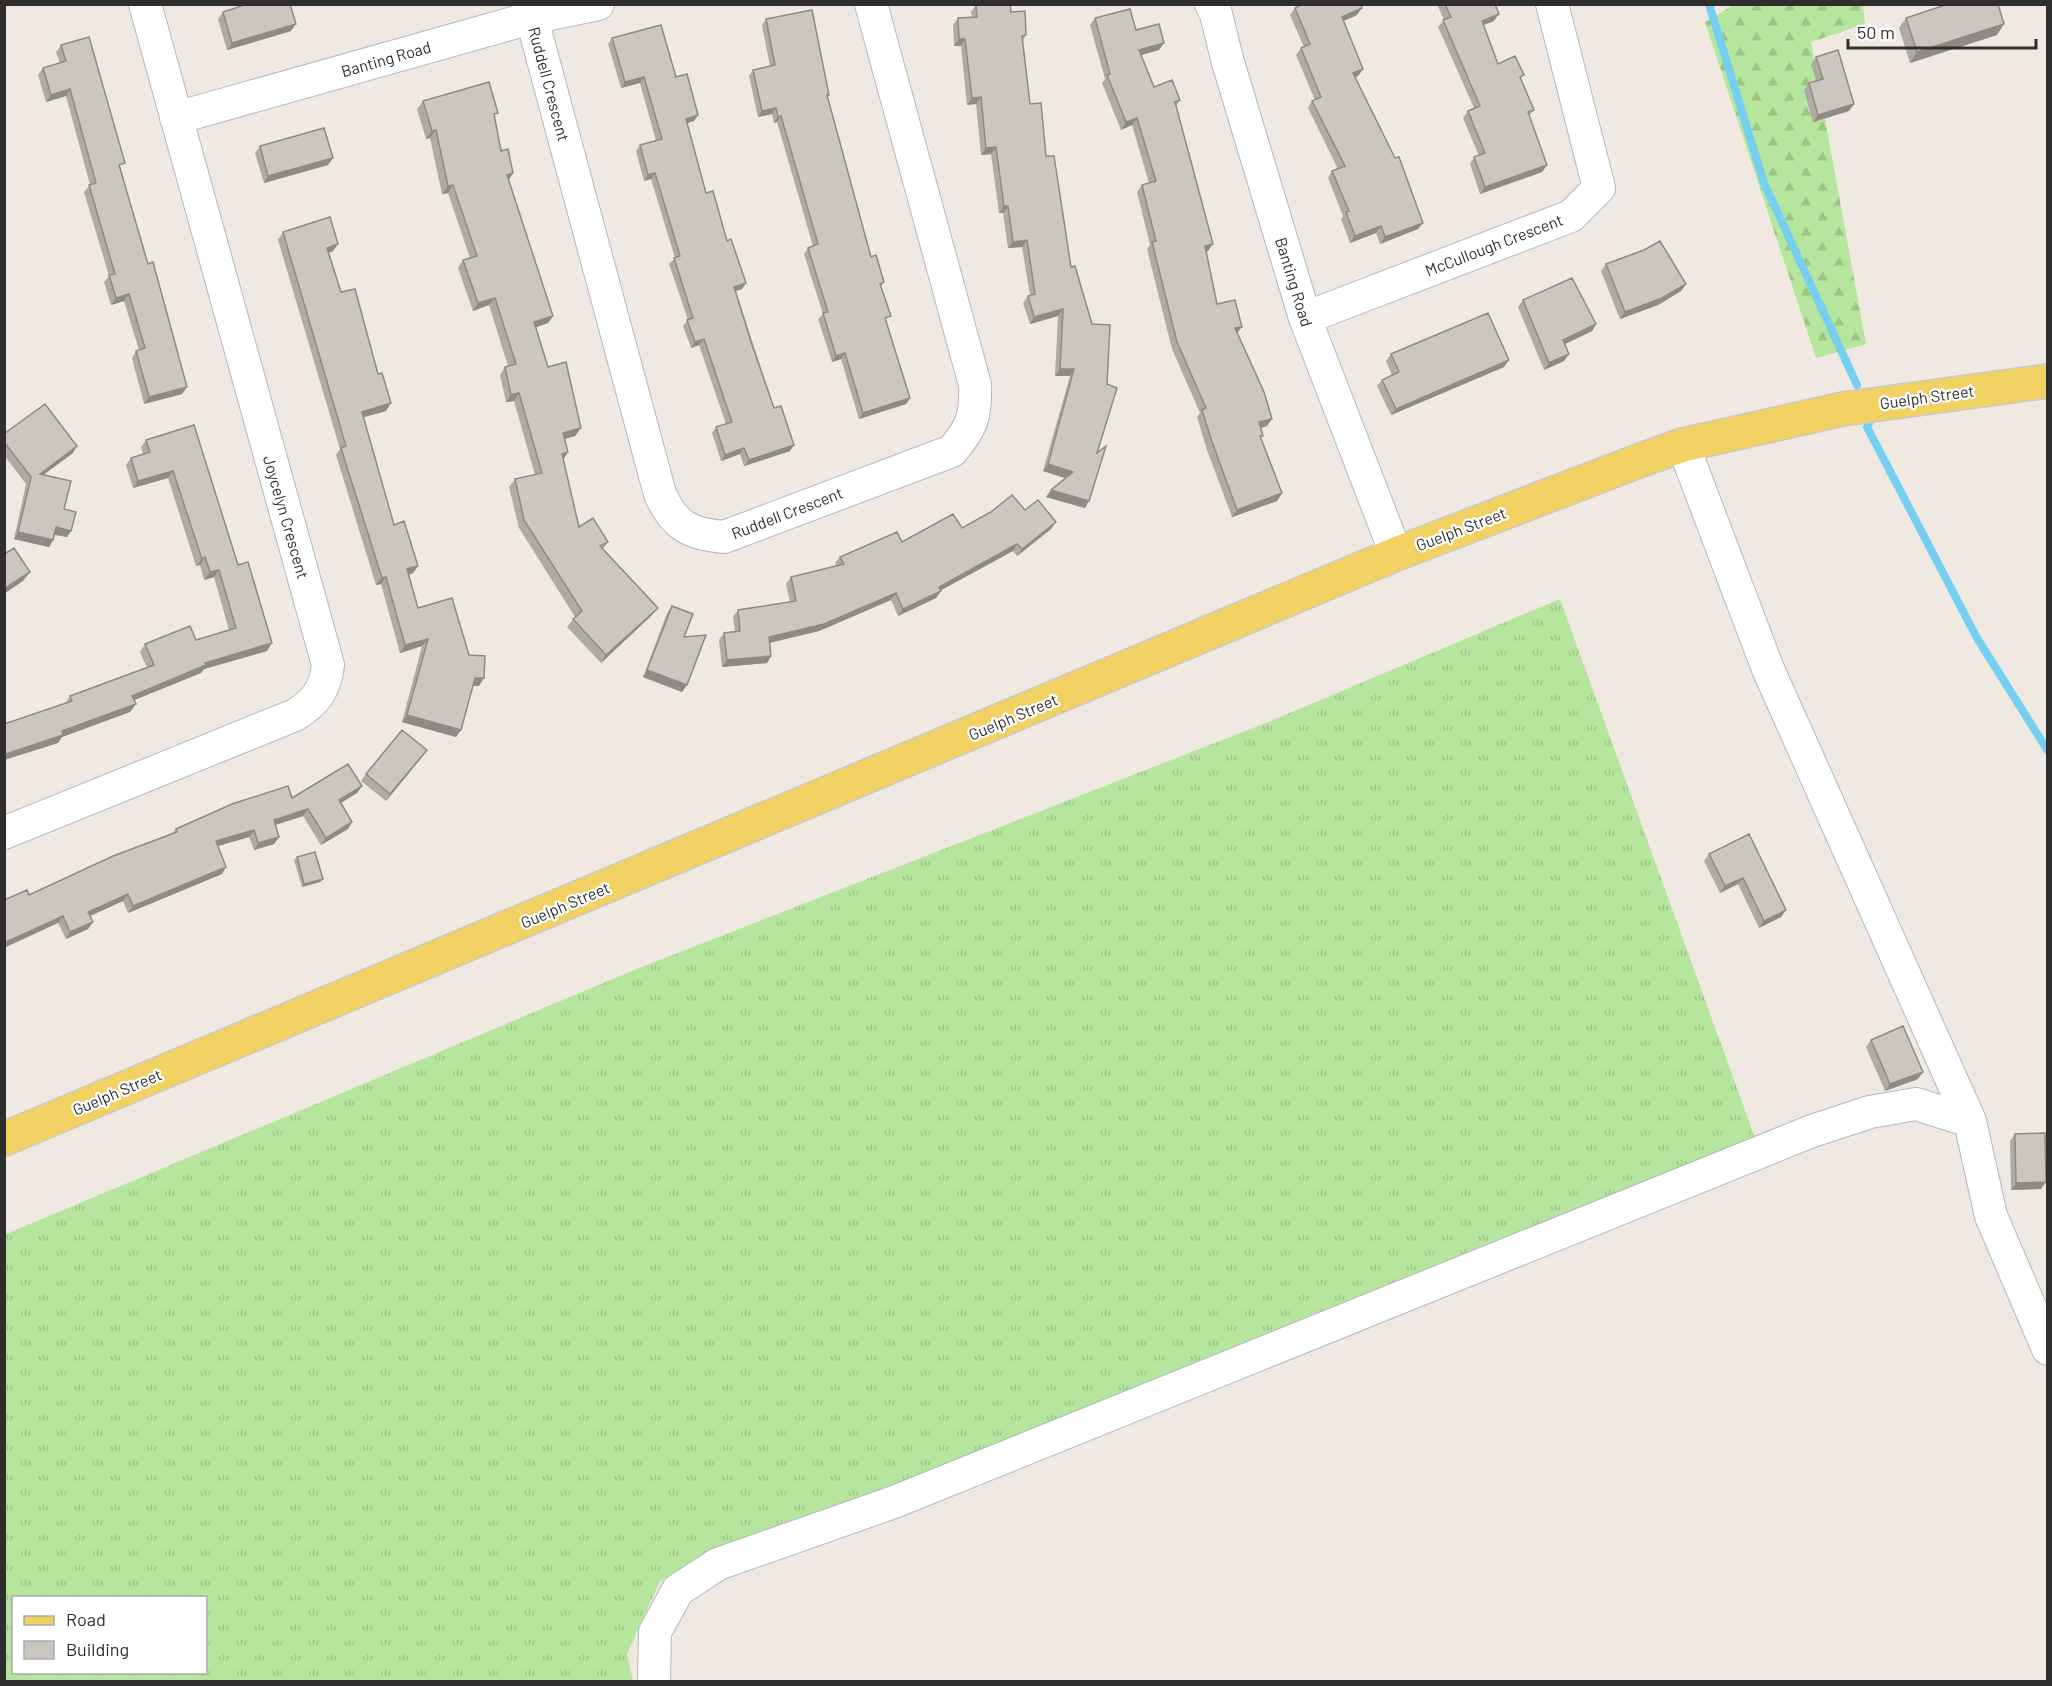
<svg xmlns="http://www.w3.org/2000/svg" width="2052" height="1686" viewBox="0 0 2052 1686" font-family="Barlow,sans-serif">
<style>
.grass{fill:url(#grass-tufts);fill-rule:evenodd}
.forest{fill:url(#forest-firs)}
.lines{fill:none;stroke-linecap:round;stroke-linejoin:round}
.stream{stroke:#75cff0;stroke-width:8}
.minor-casing{stroke:#b4b7c1;stroke-width:34}
.major-casing{stroke:#c9c9c9;stroke-width:36}
.minor{stroke:#fff;stroke-width:32}
.major{stroke:#f2d163;stroke-width:33}
.wall{fill:#afaba4}
.shaded-wall{fill:#8e8b86}
.building{fill:#cbc7bf;stroke:#8e8b86;stroke-width:1.5}
.labels{text-anchor:middle;stroke-width:4.5;stroke-linejoin:round;paint-order:stroke}
.street-label{font-size:16px;fill:#2e2e2e;stroke:#fff}
</style>
<defs>
<pattern id="grass-tufts" width="24" height="20" patternUnits="userSpaceOnUse" patternTransform="scale(1.5)"><rect width="24" height="20" fill="#b6e59e"/><path d="M3 7l-1-3M5 7V3M7 7l1-3M15 17l-1-3M17 17v-4M19 17l1-3" fill="none" stroke="#9dc588"/></pattern>
<pattern id="forest-firs" width="22" height="20" patternUnits="userSpaceOnUse" patternTransform="scale(1.5)"><rect width="22" height="20" fill="#b6e59e"/><path d="M5 1l3.5 6h-7zM16 11l3.5 6h-7z" fill="#9dc588"/></pattern>
</defs>
<rect width="100%" height="100%" fill="#efe9e1"/>
<path class="grass" d="M1560,599L1755,1138L660,1581L627,1654L633,1681H6L4,1235L639,968L1271,721ZM14,1598H206V1672H14Z"/>
<path class="forest" d="M1734,5H1863L1865,24L1811,42L1866,344L1816,358L1705,22Z"/>
<g class="lines">
<path class="stream" d="M1709,4L1764,183L1857,385
M1872,417L1867,427L1977,638L2048,751"/>
<g class="minor-casing">
<path id="minor" d="M528,4L660,494C674,526 690,534 724,537L952,451C972,427 976,417 975,385L871,4
M1211,4L1216,14L1227,59L1305,318L1396,554
M176,118L531,18L598,4
M1305,318L1571,216L1599,188L1552,4
M1683,445L1768,669L1970,1121
M4,833L295,715C316,702 325,690 328,665L145,4
M654,1682L655,1632L678,1590L718,1564L894,1502L1812,1131L1870,1112L1916,1104L1970,1121L1991,1216L2048,1349"/>
</g>
<g class="major-casing">
<path id="major" d="M4,1139L1396,554L1641,460L1683,445L1843,409L2048,381"/>
</g>
<use href="#minor" class="minor"/>
<use href="#major" class="major"/>
</g>
<path class="wall" d="M1437,4H1495L1494,21L1484,25L1498,64L1521,79L1534,110L1529,116L1547,165L1542,172L1480,194L1470,164L1474,157L1479,156L1463,118L1468,111L1474,108L1438,27L1444,20Z
M976,5L1011,12L1026,35L1023,40L1030,104L1046,156L1097,453L1085,508L1046,497L1065,478L1043,471L1070,376H1055L1058,316L1030,324L1023,303L1028,296L1030,295L1022,247L1008,248L1003,213H999L991,154L981,155L976,104L967,105L961,46H954L953,25L958,18L972,17L971,12Z
M1295,8L1357,15L1343,21L1363,69L1358,76L1355,77L1418,229L1380,244L1376,233L1350,243L1341,219L1343,216L1328,178L1332,171L1338,169L1308,108L1312,101L1315,100L1296,55L1301,48L1304,47L1290,15Z
M223,12L291,31L227,50L218,19Z
M1095,18L1136,30L1159,50L1141,55L1154,87L1180,100L1176,106L1208,251L1206,252L1217,304L1242,327L1237,333L1267,426L1261,428V438L1282,493L1277,501L1232,517L1207,450L1197,417L1200,413L1172,349L1147,249L1150,245L1137,192L1142,185L1149,183L1132,125L1121,130L1102,83L1105,79L1090,25Z
M1906,18L1997,35L1910,63L1899,28Z
M766,19L829,95L827,97L871,257L884,282L881,287L886,322L910,398L906,404L859,419L841,359L832,362L818,319L823,314L804,254L808,248L813,246L777,122L774,123L772,114L758,117L749,76L753,70L770,66L762,25Z
M612,38L676,77L698,115L694,121L687,123L706,193L746,283L742,289L736,291L774,408L790,451L744,466L740,454L721,461L712,433L716,427L726,424L699,345L691,348L683,326L688,320L669,264L675,258L651,179L644,181L636,151L640,145L656,141L640,83L621,88L608,44Z
M61,45L121,169L182,394L144,404L132,358L136,351L139,350L124,301L111,305L104,282L109,276L84,192L90,185L66,96L46,102L38,75L43,68L60,63L56,52Z
M1816,57L1854,104L1849,111L1813,122L1804,90L1809,83L1816,81L1811,64Z
M423,101L494,118L509,180L553,316L548,323L536,327L548,367L575,436L564,439L568,452L563,460L579,527L608,542L603,549L652,615L601,663L567,627L575,617L519,528L509,487L515,479L535,475L514,401L506,402L500,375L505,367L508,366L489,305L473,311L458,268L463,260L470,258L448,193L442,194L430,138L426,139L417,109Z
M260,146L328,165L264,183L255,153Z
M283,232L333,251L329,253L341,292L386,411L363,417L394,525L418,566L413,573L409,575L418,608L469,655L479,686H473L456,737L402,722L422,646L400,653L381,584L376,585L336,455L340,449L278,240Z
M1606,264L1686,284L1681,291L1658,305L1620,319L1601,271Z
M1523,300L1596,324L1592,331L1565,344L1564,361L1544,370L1518,307Z
M1391,354L1504,367L1391,415L1377,386L1382,380L1392,375L1386,361Z
M194,425L238,565L267,651L204,669L201,673L134,700L136,704L130,712L62,737L58,743L4,760V724L65,704L70,696L147,668L140,652L145,644L196,640L229,630L214,577L204,580L200,565L196,566L168,478L133,488L126,465L131,458L143,454L141,447L146,440Z
M4,434L73,453L43,475L64,509L67,537L55,535L53,540L49,547L14,539L26,484L4,455Z
M1025,510L1051,529L1017,556L1013,551L941,590L936,598L898,616L891,600L819,631L770,643L771,656L767,663L722,667L719,640L724,633L735,632L733,617L738,610L790,602L786,584L791,577L836,566L835,563L840,557L962,528Z
M672,606L684,637L682,692L643,677L667,613Z
M422,757L386,801L361,781L366,774Z
M362,786L357,793L341,803L352,822L348,829L321,845L303,816L275,825L279,837L274,844L254,850L249,837L218,846L222,874L128,913L123,901L90,916L93,922L88,929L66,939L58,923L29,895L172,833L176,829L292,798Z
M1709,854L1786,910L1781,917L1759,928L1738,884L1720,893L1704,861Z
M297,857L320,882L302,887L294,860Z
M1871,1040L1918,1079L1885,1091L1866,1047Z
M2015,1134L2041,1189L2011,1190L2010,1141Z"/>
<path class="shaded-wall" d="M1362,8L1357,15L1337,24L1342,17Z
M1499,14L1494,21L1477,27L1482,21Z
M296,24L291,31L227,50L232,43Z
M2004,24L1997,35L1910,63L1917,52Z
M959,39H965L961,46H954Z
M1164,43L1159,50L1134,57L1139,50Z
M1363,69L1358,76L1348,80L1353,73Z
M644,77L640,83L621,88L625,82Z
M70,89L66,96L46,102L51,95Z
M981,97L976,104L967,105L972,98Z
M1854,104L1849,111L1813,122L1818,115Z
M776,108L772,114L758,117L762,111Z
M698,115L694,121L681,125L686,119Z
M781,116L777,122L774,123L778,117Z
M1137,118L1132,125L1121,130L1126,122Z
M436,130L430,138L426,139L432,131Z
M996,147L991,154L981,155L986,148Z
M333,158L328,165L264,183L268,176Z
M1547,165L1542,172L1480,194L1485,187Z
M513,173L508,181L507,175Z
M655,173L651,179L644,181L648,175Z
M453,185L448,193L442,194L448,186Z
M1004,206H1008L1003,213H999Z
M1423,223L1418,229L1380,244L1385,237Z
M1381,226L1376,233L1350,243L1355,236Z
M1027,240L1022,247L1008,248L1013,242Z
M338,244L333,251L322,255L327,248Z
M1213,244L1208,251L1200,253L1205,246Z
M746,283L742,289L730,293L734,287Z
M1686,284L1681,291L1658,305L1620,319L1625,312Z
M129,294L124,301L111,305L116,298Z
M495,298L489,305L473,311L478,303Z
M1063,309L1058,316L1030,324L1034,317Z
M553,316L548,323L528,330L534,322Z
M1596,324L1592,331L1559,347L1563,340Z
M1242,327L1236,334L1235,328Z
M704,339L699,345L691,348L695,342Z
M845,353L841,359L832,362L836,356Z
M1569,354L1564,361L1544,370L1549,363Z
M1509,360L1504,367L1391,415L1396,409Z
M1060,369H1074L1070,376H1055Z
M187,387L182,394L144,404L149,397Z
M519,393L514,401L506,402L511,395Z
M910,398L906,404L859,419L863,413Z
M391,403L386,411L357,419L362,412Z
M1272,419L1267,426L1254,430L1259,422Z
M581,428L575,436L557,441L563,433Z
M794,445L790,451L744,466L749,460Z
M77,446L73,453L35,481L40,474Z
M744,448L740,454L721,461L725,455Z
M568,452L563,460L562,454Z
M1048,464L1073,472L1068,479L1043,471Z
M173,471L168,478L133,488L138,481Z
M1051,490L1089,501L1085,508L1046,497Z
M1282,493L1277,501L1232,517L1237,510Z
M1056,522L1051,529L1017,556L1022,549Z
M56,527L71,531L67,537L51,534Z
M18,532L53,540L49,547L14,539Z
M1017,544L1013,551L934,594L939,587Z
M205,557L200,565L196,566L202,559Z
M418,566L413,573L402,577L407,569Z
M219,570L214,577L204,580L210,572Z
M30,572L23,581L4,594V589Z
M386,577L381,584L376,585L382,578Z
M941,591L936,598L898,616L903,609Z
M896,593L891,600L819,631L764,644L769,637Z
M658,608L652,615L601,663L606,655Z
M428,639L422,646L400,653L405,645Z
M272,643L267,651L204,669L201,673L127,703L132,696L205,663Z
M771,656L767,663L722,667L727,660Z
M647,670L687,685L682,692L643,677Z
M475,678H484L479,686H469Z
M136,704L130,712L62,737L58,743L4,760V756L6,754L62,731Z
M407,715L461,730L456,737L402,722Z
M427,750L422,757L386,801L390,794Z
M362,786L357,793L334,807L339,800Z
M308,809L303,816L269,827L274,820Z
M352,822L348,829L321,845L326,838Z
M254,830L249,837L211,848L216,841Z
M279,837L274,844L254,850L258,843Z
M226,867L222,874L128,913L133,906Z
M1743,878L1738,884L1720,893L1725,886Z
M323,879L320,882L302,887L304,884Z
M128,894L123,901L83,919L88,912Z
M1786,910L1781,917L1759,928L1764,921Z
M63,916L58,923L4,948V943Z
M93,922L88,929L66,939L70,932Z
M1923,1072L1918,1079L1885,1091L1890,1084Z
M2046,1182L2041,1189L2011,1190L2016,1183Z"/>
<path class="building" d="M247,4H290L296,24L232,43L223,12Z
M991,4H1010L1011,12L1025,11L1026,35L1022,36L1030,104L1041,103L1046,156H1054L1071,267L1075,266L1092,324L1110,325L1107,384L1117,388L1097,453L1106,446L1089,501L1051,490L1073,472L1048,464L1074,369H1060L1063,309L1034,317L1028,296L1035,294L1027,240L1013,242L1008,206H1004L996,147L986,148L981,97L972,98L965,39H959L958,18L977,17L976,5Z
M1303,4H1361L1362,8L1342,17L1363,69L1353,73L1395,158L1399,157L1423,223L1385,237L1381,226L1355,236L1346,212L1349,211L1332,171L1345,166L1312,101L1321,97L1301,48L1310,44L1295,8Z
M1445,4H1495L1499,14L1482,21L1498,64L1515,56L1524,75L1520,77L1534,110L1528,112L1547,165L1485,187L1474,157L1485,153L1468,111L1480,106L1443,20L1451,17Z
M1948,4H1998L2004,24L1917,52L1906,18Z
M1130,9L1136,30L1159,24L1164,43L1139,50L1154,87L1172,80L1180,100L1175,102L1213,244L1205,246L1217,304L1235,300L1242,327L1235,328L1264,392L1272,419L1259,422L1263,436H1260L1282,493L1237,510L1212,442L1202,410L1206,408L1177,342L1152,242L1156,241L1142,185L1156,181L1137,118L1126,122L1107,75L1110,74L1095,18Z
M812,10L829,95H827L871,257L876,255L884,282L880,284L891,316L885,318L910,398L863,413L845,353L836,356L823,313L828,312L808,248L818,244L781,116L778,117L776,108L762,111L753,70L775,65L766,19Z
M661,25L676,77L687,74L698,115L686,119L706,193L713,191L727,241L731,239L746,283L734,287L751,342L774,408L781,406L794,445L749,460L744,448L725,455L716,427L732,422L704,339L695,342L687,320L693,318L674,258L680,256L655,173L648,175L640,145L662,139L644,77L625,82L612,38Z
M89,37L125,163L119,165L148,264L153,262L187,387L149,397L136,351L145,348L129,294L116,298L109,275L115,274L89,185L96,183L70,89L51,95L43,68L66,61L61,45Z
M1838,50L1854,104L1818,115L1809,83L1823,79L1816,57Z
M489,82L498,113L494,114L501,151L508,149L513,173L507,175L553,316L534,322L548,367L566,362L581,428L563,433L568,452L562,454L579,527L593,518L608,542L600,546L658,608L606,655L573,619L582,611L524,520L515,479L542,473L519,393L511,395L505,367L516,364L495,298L478,303L463,260L477,256L453,185L448,186L436,130L432,131L423,101Z
M324,128L333,158L268,176L260,146Z
M330,217L338,244L327,248L341,292L355,289L378,374L382,373L391,403L362,412L394,525L404,521L418,566L407,569L418,608L452,598L469,655L485,656L484,678H475L461,730L407,715L428,639L405,645L386,577L382,578L341,448L346,446L283,232Z
M1660,241L1686,284L1662,298L1625,312L1606,264L1644,250Z
M1572,278L1596,324L1563,340L1569,354L1549,363L1523,300Z
M1488,313L1509,360L1396,409L1382,380L1399,372L1391,354Z
M45,404L77,446L40,474L71,481L64,509L76,512L71,531L56,527L53,540L18,532L31,477L4,442V434Z
M194,425L238,565L248,562L272,643L205,663L206,665L132,696L136,704L62,731L63,735L6,754L4,752V724L72,701L70,696L154,665L145,644L190,626L196,640L236,628L219,570L210,572L205,557L202,559L173,471L138,481L131,458L150,452L146,440Z
M1012,495L1025,510L1038,500L1056,522L1022,549L1017,544L939,587L941,591L903,609L896,593L824,624L769,637L771,656L727,660L724,633L740,631L738,610L796,601L791,577L844,564L840,557L897,532L902,542L953,514L962,528L991,512Z
M14,548L30,572L4,589V554Z
M672,606L693,614L684,637L706,635L687,685L647,670Z
M402,730L427,750L390,794L366,774Z
M348,764L362,786L339,800L352,822L326,838L308,809L274,820L279,837L258,843L254,830L216,841L226,867L133,906L128,894L88,912L93,922L70,932L63,916L4,943V900L27,890L29,895L113,856L177,832L176,829L232,804L288,786L292,798Z
M1749,834L1786,910L1764,921L1743,878L1725,886L1709,854Z
M315,852L323,879L304,884L297,857Z
M1903,1026L1923,1072L1890,1084L1871,1040Z
M2045,1133L2046,1182L2016,1183L2015,1134Z"/>
<g class="labels">
<g class="street-label">
<text transform="translate(386 59) rotate(-16)" y="6">Banting Road</text>
<text transform="translate(549 84) rotate(75)" y="6">Ruddell Crescent</text>
<text transform="translate(1494 245) rotate(-21)" y="6">McCullough Crescent</text>
<text transform="translate(1294 282) rotate(73)" y="6">Banting Road</text>
<text transform="translate(1927 397) rotate(-8)" y="6">Guelph Street</text>
<text transform="translate(787 513) rotate(-21)" y="6">Ruddell Crescent</text>
<text transform="translate(286 517) rotate(74)" y="6">Joycelyn Crescent</text>
<text transform="translate(1461 529) rotate(-21)" y="6">Guelph Street</text>
<text transform="translate(1013 717) rotate(-23)" y="6">Guelph Street</text>
<text transform="translate(565 905) rotate(-23)" y="6">Guelph Street</text>
<text transform="translate(117 1092) rotate(-23)" y="6">Guelph Street</text>
</g>
</g>
<rect width="2052" height="1686" fill="none" stroke="#2e2e2e" stroke-width="12"/>
<rect x="12" y="1596" width="195" height="78" fill="#ffffff" stroke="#ababab" stroke-width="1.5"/>
<rect x="24" y="1616" width="30" height="9" fill="#f2d163" stroke="#ababab" stroke-width="1.5"/>
<text x="66" y="1626" font-size="18" fill="#2e2e2e">Road</text>
<rect x="24" y="1641" width="30" height="18" fill="#cbc7bf" stroke="#ababab" stroke-width="1.5"/>
<text x="66" y="1656" font-size="18" fill="#2e2e2e">Building</text>
<path d="M1848 39v9h188v-9" fill="none" stroke="#2e2e2e" stroke-width="3"/>
<text x="1857" y="39" font-size="18" fill="#2e2e2e" stroke="#ffffff" stroke-width="4.5" paint-order="stroke">50 m</text>
</svg>
